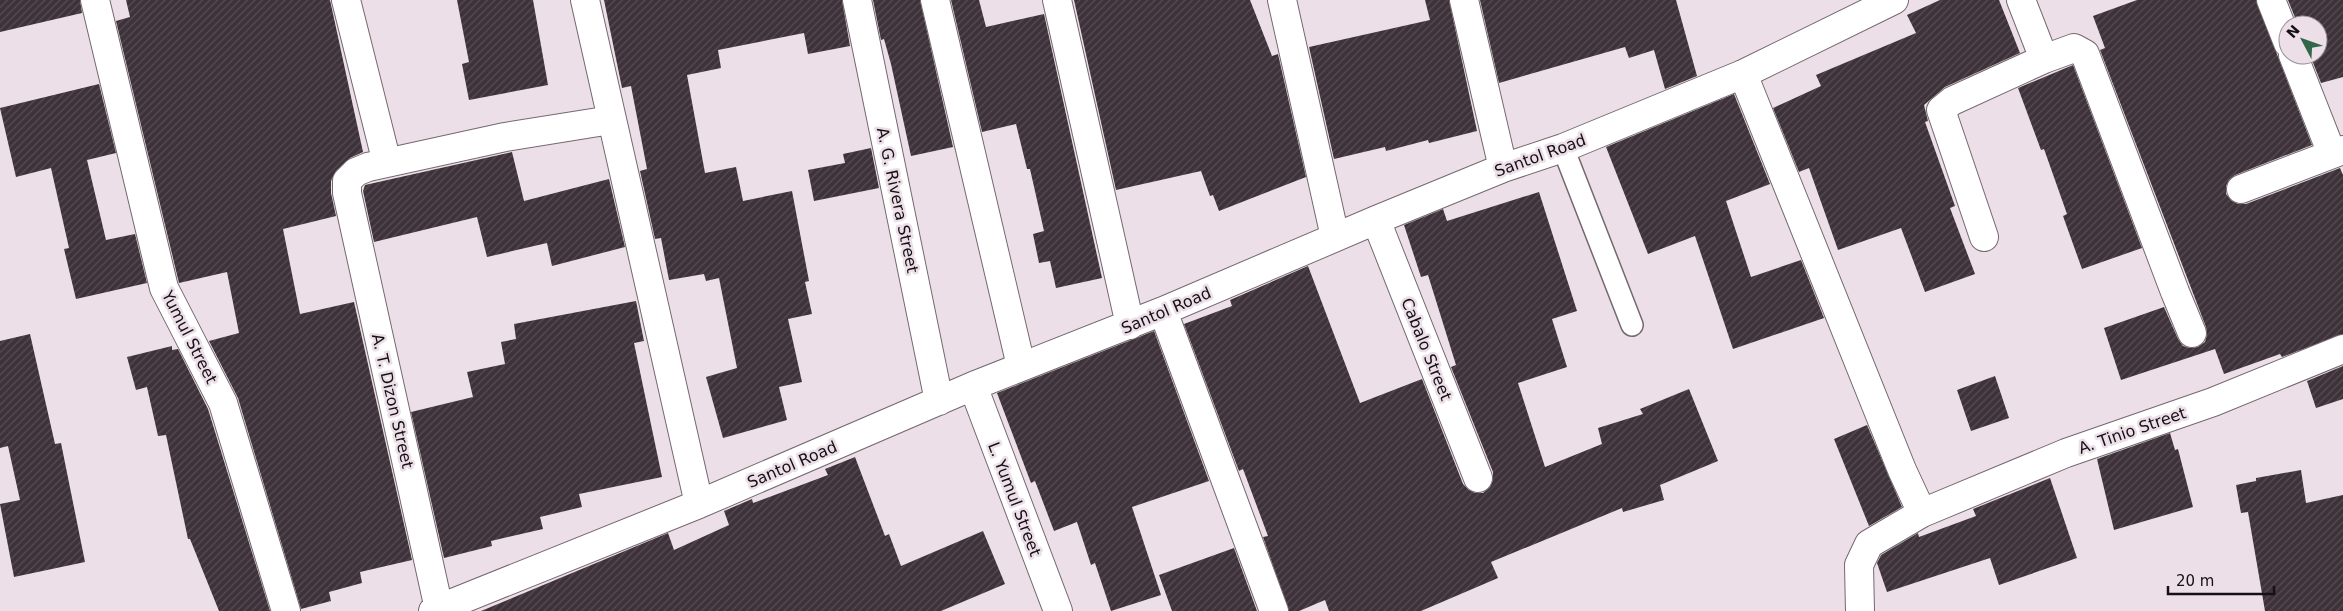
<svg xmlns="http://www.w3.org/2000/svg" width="2343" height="611" viewBox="0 0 2343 611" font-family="'DejaVu Sans',sans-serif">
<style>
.building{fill:url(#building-hatch)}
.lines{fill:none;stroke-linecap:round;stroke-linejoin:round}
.lane-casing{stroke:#74686f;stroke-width:24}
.street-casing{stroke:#74686f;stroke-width:30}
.lane{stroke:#fff;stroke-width:21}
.street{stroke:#fff;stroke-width:28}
.labels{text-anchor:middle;stroke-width:5;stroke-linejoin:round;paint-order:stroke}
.street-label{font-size:16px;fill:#141013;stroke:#eddfe8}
</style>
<defs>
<pattern id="building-hatch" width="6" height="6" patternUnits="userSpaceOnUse" patternTransform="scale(1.25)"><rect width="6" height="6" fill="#3d3239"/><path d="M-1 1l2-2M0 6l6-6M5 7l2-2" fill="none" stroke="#564d52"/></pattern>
</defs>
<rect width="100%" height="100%" fill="#eddfe8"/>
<path class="building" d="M0,0H80L82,13L0,32Z
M126,0H330L363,152L350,158L336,171L331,181V193L336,216L283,229L300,314L354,302L412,560L360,572L362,583L329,592L331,601L301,609L238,398L209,341L239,333L227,272L179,283L116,21L130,17Z
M457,0H533L548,85L469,100L462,64L469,62Z
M604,0H842L850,46L808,54L804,33L718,50L721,68L687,75L705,173L736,167L743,201L792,191L809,281L805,282L812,314L788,319L802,382L779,387L787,420L723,438L706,377L737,368L719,278L706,281L704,274L669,280L661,238L655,239L640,171L647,169L631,86L622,88Z
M873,0H920L953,147L911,156L891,64L884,39L881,40Z
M951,0H979L986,27L1044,14L1102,278L1056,288L1050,261L1039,263L1033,234L1044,231L1030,169H1027L1016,124L982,132Z
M1074,0H1250L1272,56L1278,54L1306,177L1219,211L1213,195L1210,196L1201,171L1116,190Z
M1425,0H1449L1477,131L1429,143L1428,140L1386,151L1385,147L1334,159L1309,47L1430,20Z
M1480,0H1676L1697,76L1665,89L1654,50L1629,58L1625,47L1499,83Z
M1940,0H1999L2020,53L1945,87L1924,105L1928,121L1925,122L1955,206L1950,208L1975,274L1925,292L1901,228L1838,250L1809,168L1799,172L1773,108L1821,86L1816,75L1916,33L1907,15Z
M2137,0H2256L2312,145L2235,175L2229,180L2226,186V194L2232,201L2238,204H2246L2340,168L2343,175V334L2282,357L2280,354L2224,374L2215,349L2121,380L2104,328L2164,307L2178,339L2183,346L2190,348L2198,347L2205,342L2207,335L2206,327L2100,50L2105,48L2093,16Z
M2288,0H2343V77L2321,83L2310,55H2318V25H2298Z
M2073,65L2142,248L2082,269L2063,216L2067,214L2044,149L2041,150L2018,88Z
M99,84L116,153L87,160L106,240L135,234L147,283L76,299L64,249L69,248L51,168L16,177L0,108Z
M1734,94L1770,184L1726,201L1751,277L1801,260L1824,318L1733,349L1695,236L1648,254L1606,147Z
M871,148L879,188L814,201L808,170L845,163L843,154Z
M512,152L524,201L609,179L625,247L552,266L547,243L487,257L477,217L374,242L363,191L365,185Z
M1539,192L1577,311L1552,319L1567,367L1518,383L1545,467L1602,444L1598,428L1643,414L1640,409L1689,389L1718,461L1660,485L1664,500L1623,512L1622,508L1491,562L1498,578L1421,611H1329L1325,600L1299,611H1289L1263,537L1268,536L1243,469L1239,471L1184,324L1232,306L1230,300L1308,266L1360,403L1422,379L1463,484L1469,490L1475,493H1483L1490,487L1493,480V472L1451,367L1456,365L1428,275L1421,277L1404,225L1443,209L1447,221Z
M636,301L644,341L634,343L662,477L579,494L582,507L540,517L543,529L491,541L492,546L444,558L411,412L473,397L467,372L505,364L501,342L516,339L514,324Z
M1154,331L1209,481L1132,507L1161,595L1111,611L1095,563L1091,565L1077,522L1054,531L1035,481L1031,483L997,393Z
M30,334L55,444L61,443L85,562L14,577L0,504L20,500L8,446L0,448V341Z
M172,346V350L178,349L208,409L270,611H219L190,539H188L166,435L158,436L147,387L136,390L127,357Z
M2343,366V399L2316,408L2307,381Z
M1995,376L2009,418L1971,431L1957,390Z
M1867,425L1902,507L1869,526L1834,439Z
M2170,433L2175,450L2178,449L2193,507L2114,530L2097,459Z
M855,457L885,536L889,534L901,566L983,531L1005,584L941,611H481L668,533L674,550L729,525L724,511L752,499L753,503L828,475L825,469Z
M2301,470L2306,503L2343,495V611H2265L2248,512L2241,513L2236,485L2256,481V478Z
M2050,478L2077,558L1999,585L1990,558L1887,592L1877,563L1881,555L1918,533L1919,537L1976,516L1973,509Z
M1234,548L1257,611H1172L1159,575Z"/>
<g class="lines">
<g class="lane-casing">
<path id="lane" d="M1563,148L1632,325"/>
</g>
<g class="street-casing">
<path id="street" d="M95,0L164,288L223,403L286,611
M346,0L387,163
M585,0L699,504
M857,0L939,401
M935,0L1021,366
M1057,0L1130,325
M1282,0L1335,237
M1464,0L1503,168
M2021,0L2044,59L2074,48L2085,54L2175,292L2192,333
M2271,0L2288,43
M2293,55L2332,154
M1743,74L1902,470L1922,513
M2241,189L2343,150
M1376,220L1478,478
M1984,237L1941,110L1952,101L2044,59
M1163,311L1274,611
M973,386L1058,611
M439,609L347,193V181L356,172L368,167L505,137L611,120
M433,611L699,504L973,386L1163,311L1376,220L1503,168L1563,148L1743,74L1894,0
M1860,611L1859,565L1869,544L1922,513L2066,453L2213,402L2343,349"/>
</g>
<use href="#lane" class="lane"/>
<use href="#street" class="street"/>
</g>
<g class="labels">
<g class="street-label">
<text transform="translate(1540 155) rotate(-20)" y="6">Santol Road</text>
<text transform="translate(898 200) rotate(78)" y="6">A. G. Rivera Street</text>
<text transform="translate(1166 310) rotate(-23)" y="6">Santol Road</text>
<text transform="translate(190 337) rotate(63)" y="6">Yumul Street</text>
<text transform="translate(1427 349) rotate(68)" y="6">Cabalo Street</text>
<text transform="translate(393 401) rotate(77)" y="6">A. T. Dizon Street</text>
<text transform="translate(2132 430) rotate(-19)" y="6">A. Tinio Street</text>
<text transform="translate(792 464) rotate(-23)" y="6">Santol Road</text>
<text transform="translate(1015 499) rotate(69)" y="6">L. Yumul Street</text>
</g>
</g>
<g transform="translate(2303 40) rotate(311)"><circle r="24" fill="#eddfe8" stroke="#968c93"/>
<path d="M0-4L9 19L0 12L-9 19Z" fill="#31664b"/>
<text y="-8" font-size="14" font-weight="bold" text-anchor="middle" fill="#141013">N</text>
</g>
<path d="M2168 586v8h106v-8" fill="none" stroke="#141013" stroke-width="2.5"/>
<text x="2176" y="586" font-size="15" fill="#141013" stroke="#eddfe8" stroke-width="4" paint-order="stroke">20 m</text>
</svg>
